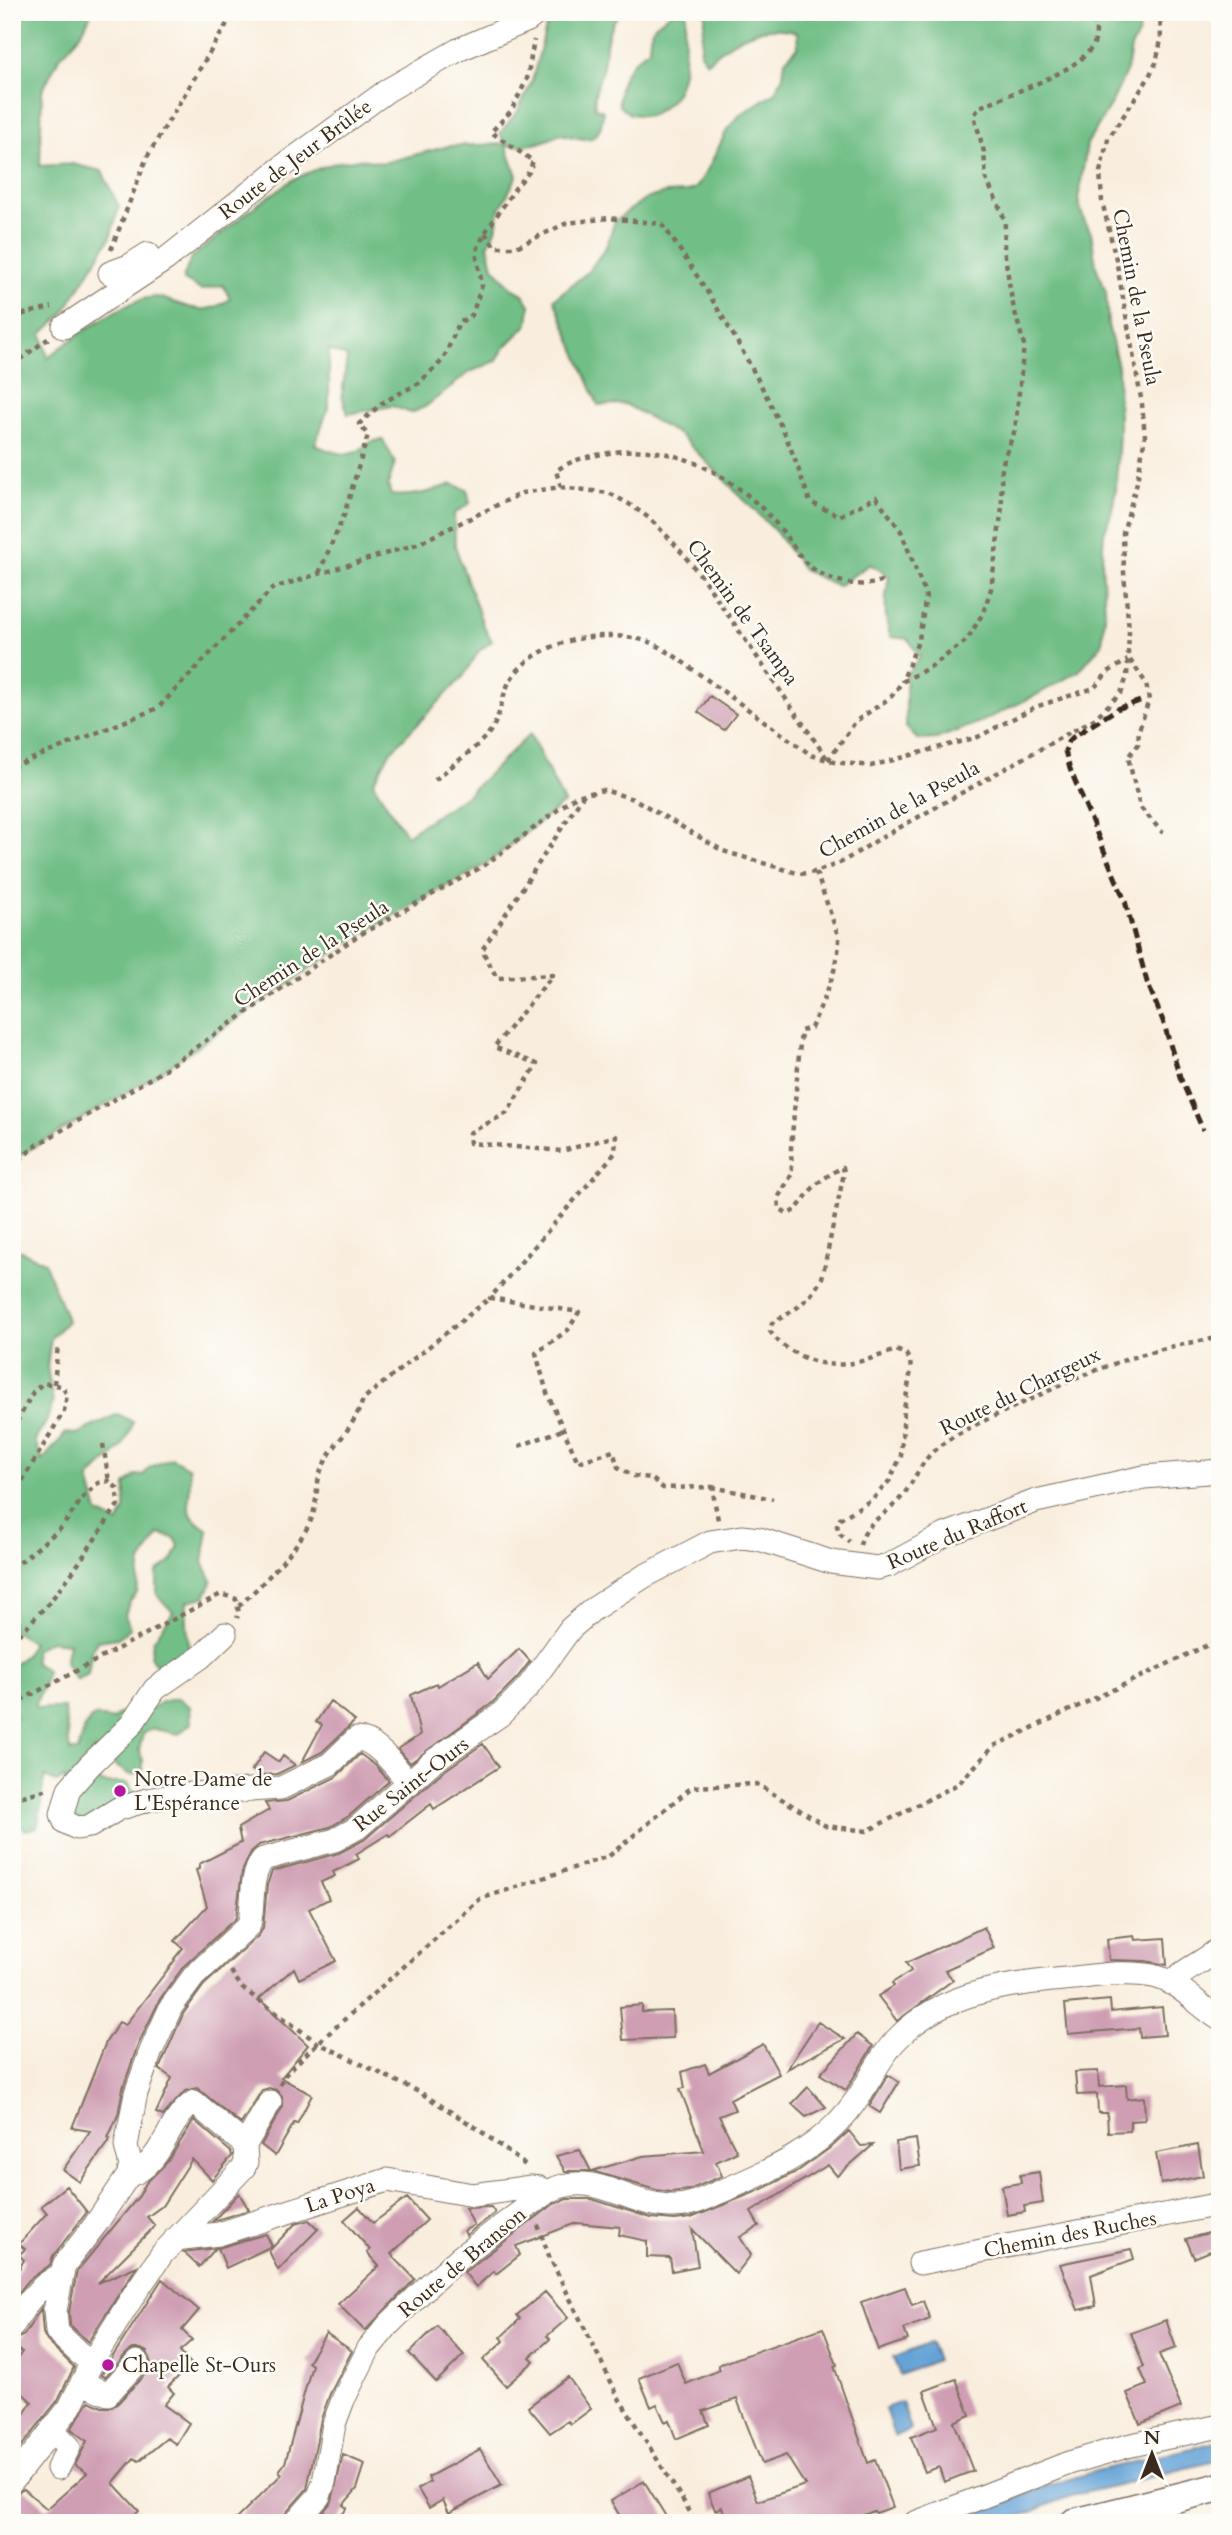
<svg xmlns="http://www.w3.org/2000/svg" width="1232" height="2535" viewBox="0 0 1232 2535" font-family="Cardo,serif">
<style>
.forest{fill:#71be86;stroke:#567452;stroke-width:2}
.water{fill:#65a3d7;stroke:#50667a;stroke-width:2}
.building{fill:#cf9eb3}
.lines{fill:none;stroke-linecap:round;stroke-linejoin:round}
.minor-casing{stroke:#7e6f61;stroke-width:25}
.major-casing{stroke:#7e6f61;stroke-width:31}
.path{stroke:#7e6f61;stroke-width:4.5;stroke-dasharray:5 5;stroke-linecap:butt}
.minor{stroke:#fff;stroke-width:23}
.major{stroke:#fff;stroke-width:28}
.rail{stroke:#3b2a1e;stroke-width:5;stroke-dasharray:10 5;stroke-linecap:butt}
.poi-dot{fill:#b5179e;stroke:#fdfcf7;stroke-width:2.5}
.labels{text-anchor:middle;stroke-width:5;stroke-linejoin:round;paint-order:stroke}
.street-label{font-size:21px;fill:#3b2a1e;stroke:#fdfcf7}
.poi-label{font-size:21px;fill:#3b2a1e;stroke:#fdfcf7;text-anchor:start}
</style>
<rect width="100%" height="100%" fill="#fdfcf7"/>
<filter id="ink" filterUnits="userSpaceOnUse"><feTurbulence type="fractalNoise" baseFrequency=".0143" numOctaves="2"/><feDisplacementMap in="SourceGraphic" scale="14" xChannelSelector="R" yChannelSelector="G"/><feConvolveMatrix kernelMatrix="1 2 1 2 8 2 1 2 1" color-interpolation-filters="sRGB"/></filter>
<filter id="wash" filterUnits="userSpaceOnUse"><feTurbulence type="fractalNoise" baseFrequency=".00686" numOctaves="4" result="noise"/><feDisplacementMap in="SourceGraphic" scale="28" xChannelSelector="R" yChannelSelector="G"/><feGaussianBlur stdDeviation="1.57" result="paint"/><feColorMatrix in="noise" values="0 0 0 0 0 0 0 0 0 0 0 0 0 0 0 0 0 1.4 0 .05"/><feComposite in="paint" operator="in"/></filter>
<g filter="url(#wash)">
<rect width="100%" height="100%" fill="#f9eede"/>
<path class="forest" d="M12,12H92L81,34L59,58L42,91L40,166L72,164L102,171L119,207L110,238L63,314L42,334L48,358C70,340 126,298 155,297C159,297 165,299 170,301C195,310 206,315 230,299L223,285L201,290L183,279L191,258L255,206L294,179L322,167L339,162L361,159L383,163L449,146L505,144L500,133L518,111L532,81L550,12H622C604,27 607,49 602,70C598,85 593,93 595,108L603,111C601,148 585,139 560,134C541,144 526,147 506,145L517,176L499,211L496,230L488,245L493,267L512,288L523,294L530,305L528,324L505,347L496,361L470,372L425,407L411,413L392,406L348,414L342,396L347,357L329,350V405L315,445C324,449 342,457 353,453C367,449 363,441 383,440L395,462L388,485L391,495C414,497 431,492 452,484L467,490L470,503L454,514L455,546L483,625L492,641L479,651L463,677L390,752L373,783L406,835L467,795L530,734L564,803L485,865L356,937L156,1075L12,1160Z
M673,12H687C681,42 691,72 672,99C667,105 657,111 650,116L630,114L619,106C617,80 628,63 649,49C650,23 655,25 673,12Z
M706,12H1141L1139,33L1131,48L1127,70L1112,102L1087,144L1078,200L1084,220L1091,232L1096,266L1106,292L1108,325L1118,367L1119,431L1116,490L1111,514L1104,533L1102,560L1105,614L1102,644L1079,671L1038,694L985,720L936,739L918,740L906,727V675L920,657L908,639L891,637C883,616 885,598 889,576L870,564L838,586L803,570L776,532L681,436L625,404L598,405L554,299L588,272L606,247L615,221L631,209L648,198L665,193L686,192L696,188L709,167L727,130L740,115L775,92L783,76L785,60L798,47L797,32C763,21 731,40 707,62L700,53Z
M12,1247L45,1262C50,1283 61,1300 67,1321L51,1338L47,1366L53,1403L46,1422L35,1440L42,1461L66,1433L77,1434L118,1414L133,1422C124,1456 108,1454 89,1479L98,1513L118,1523L125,1510L126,1485L136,1475L143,1476L150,1467L172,1458L189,1468C195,1498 175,1510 208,1530L203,1562L212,1581L205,1597L187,1601C185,1619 189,1634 189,1652L163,1673L151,1658L153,1641L173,1612L157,1595V1572L172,1561L179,1546L175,1538L159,1534L141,1562L137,1593L129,1603L125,1615L130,1628L118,1638L97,1641L91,1653L88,1674L76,1680L65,1663L69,1643L50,1641L34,1650L35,1663L46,1670L45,1681L35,1705L38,1708H64L70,1751H78L85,1727L94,1716L113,1720L119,1714L153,1708L161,1702L178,1698L190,1707L191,1723L179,1734L154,1729L143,1733L139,1751L143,1760V1773L130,1775L104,1758L97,1772L100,1782C110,1785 119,1781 129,1784L134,1793L84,1823L68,1814L65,1778L56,1782L45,1777C40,1794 42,1810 37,1827L26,1830L20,1825L12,1812V1720L17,1717L12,1712V1666L25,1655L32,1642L12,1630Z"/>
<path class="water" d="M930,2343L937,2360L900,2375L893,2358Z
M902,2402L911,2430L894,2436L885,2408Z
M1220,2441V2460L1071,2496L1003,2523H951L1038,2489L1096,2471Z"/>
<g id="blocks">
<path class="building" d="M710,696L736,714L724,730L698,712Z
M519,1649L530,1661L517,1678L491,1704L410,1763L398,1749L420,1735L411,1695L437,1683L438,1686L478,1662L488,1679Z
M330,1701L355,1721L322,1752L302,1762L322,1725L316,1722Z
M483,1744L499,1767L434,1809L431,1804L390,1836L388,1834L356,1854L359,1859L333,1872L335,1876L321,1882L329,1899L309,1909L336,1961L299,1979L294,1968L259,1999L308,2045L281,2078L312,2095L297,2124L294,2123L275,2156L261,2145L282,2108V2096L276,2090L269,2088L262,2090L241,2124L197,2088L185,2091L163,2116L156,2113L172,2078L159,2069L183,2014L204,1985L259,1935L263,1928L267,1885L272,1871L339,1853L364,1840L441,1773Z
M264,1752L279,1762L283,1756L295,1765L277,1774L260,1775L252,1770Z
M360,1754L376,1766L389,1781L349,1816L330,1827L259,1845L251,1852L242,1872L236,1918L184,1966L160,1999L138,2045L123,2088L118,2115L108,2138L110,2139L80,2182L63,2170L90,2131L72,2128L106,2042L119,2022L125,2025L175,1960L174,1959L183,1948L175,1941L207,1906L196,1870L199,1869V1864L241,1843L238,1828L269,1810L265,1803L287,1801L336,1777Z
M984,1927L994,1948L945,1970L953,1980L897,2021L878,1996L894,1986L892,1983L911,1971L906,1963Z
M1134,1936L1135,1940L1165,1938L1167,1965L1145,1961L1109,1960L1107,1939Z
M1110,2000L1111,2012L1162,2007L1165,2035L1140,2037L1139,2028L1068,2034L1065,2004Z
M642,2005V2012L672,2011L673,2038L623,2040L620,2007Z
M818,2022L845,2039L787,2069Z
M857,2034L873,2046L846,2090L820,2074Z
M763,2044L779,2074L730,2099L735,2110L719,2116L737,2152L716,2162L722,2176L689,2190L670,2192L656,2190L592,2171L643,2156L704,2151L680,2089L685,2088L682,2072L705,2064L709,2073Z
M1098,2071L1099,2087L1126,2085L1127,2099L1144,2097L1145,2120L1130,2121V2131L1108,2132L1107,2113H1098L1097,2094L1077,2095L1075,2072Z
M888,2075L899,2082L880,2113L869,2106Z
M808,2087L826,2107L806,2117L792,2104Z
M194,2120L231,2152L232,2156L212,2180L192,2159L162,2206L147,2217L155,2226L98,2283L137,2266L88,2342L70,2325L69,2312L77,2271L139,2196L146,2183L168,2161Z
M849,2131L861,2146L873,2145L837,2176L828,2165L751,2212L759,2226L740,2237L751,2255L736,2274L692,2229L698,2266L672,2271L670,2258L647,2257V2241L619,2235L620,2227L576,2223L516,2246L520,2255L496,2274L494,2271L476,2287L464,2272L554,2204L567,2199H592L651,2218L675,2220L691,2218L760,2190L798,2171L834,2145Z
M916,2139L920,2166L899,2169L896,2142Z
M1198,2145L1203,2176L1161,2184L1156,2153Z
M580,2150L591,2171H565L556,2156Z
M1039,2172L1043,2203L1024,2206L1025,2212L1007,2215L1002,2186L1021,2183L1020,2175Z
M66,2186L87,2212L53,2256L50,2265L29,2280L12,2300V2282L24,2260L19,2255L25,2249L19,2244L47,2213L41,2206Z
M239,2193L249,2210L213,2221Z
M407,2198L427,2220L391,2254L415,2279L365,2331L338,2304L379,2266L367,2253L370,2250L344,2220L359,2207L373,2223Z
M491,2207L495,2213L466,2235L464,2231L474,2225L465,2208Z
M309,2220L318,2229L278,2270L269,2251L295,2224Z
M1220,2230V2247L1194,2258L1186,2239Z
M266,2234L272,2246L226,2268L218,2248Z
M216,2248L199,2267L183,2252Z
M1131,2249L1134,2259L1091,2275L1096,2306L1078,2310L1060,2264Z
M162,2279L199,2310L182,2330L192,2340L180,2351L191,2364L168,2387L174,2393L164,2405L189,2423L176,2444L167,2438L139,2461L134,2458L113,2483L139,2511L125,2523H12V2495L24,2489L47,2509L87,2473L75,2465L87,2441L71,2429L89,2401L102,2407H112L118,2403L148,2371L151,2364L147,2352L141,2349H133L127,2353L105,2377L101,2375Z
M905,2287L912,2305L923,2301L930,2319L904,2329L908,2340L878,2350L861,2302Z
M545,2292L568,2318L547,2336L550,2339L530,2357L534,2361L506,2386L483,2360L504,2341L501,2337L520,2319L517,2315Z
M41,2308L43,2333L47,2341L74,2367L58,2400L12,2458V2432L32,2402L12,2384V2367L22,2352L13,2348L15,2340L24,2335Z
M1166,2320L1176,2348L1159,2354L1181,2407L1140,2424L1127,2393L1147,2385L1140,2369L1144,2367L1131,2333Z
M437,2326L464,2355L436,2382L409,2353Z
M823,2328L837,2365L834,2366L868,2463L875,2460L893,2507L876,2513L874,2511L841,2523H728L722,2507L715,2510L708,2493L748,2476L758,2501L805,2485L786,2455L762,2464L737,2399L703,2411L709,2425L676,2439L669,2420L665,2422L657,2404L651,2407L639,2378L677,2362L686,2384L720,2370L718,2365Z
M326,2333L352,2351L330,2394L321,2419L307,2489L285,2514L281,2523H232L282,2474L279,2471L285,2463L312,2365L308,2362Z
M568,2377L591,2409L571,2424L568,2421L550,2433L528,2407Z
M956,2379L970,2415L954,2422L973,2471L944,2482L939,2467L925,2472L911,2437L937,2427L924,2391Z
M480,2449L502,2485L449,2513L443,2500L429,2508L418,2489L430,2482L428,2477Z
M343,2455L365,2464L357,2489L343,2505L347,2508L336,2523H314L332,2501Z
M644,2481L670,2523H624L611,2501Z"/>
</g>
</g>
<g filter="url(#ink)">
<use href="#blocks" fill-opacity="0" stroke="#7e6f61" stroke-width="2"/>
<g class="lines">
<g class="minor-casing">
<path id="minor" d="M110,273L129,266L148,254
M64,327L166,259L286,164L388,90L458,50L528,20L538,12
M225,1634L201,1657L155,1689L131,1725L89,1766L69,1789L62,1814L65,1822L77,1828L90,1826L118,1809L147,1800L176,1795L281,1788L330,1764L356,1739C374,1738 399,1770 409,1784
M1171,1983C1185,1968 1205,1962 1220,1948
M128,2176C165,2163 165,2122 194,2102L245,2145
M175,2239L219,2234L387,2180L473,2195L531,2187L539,2188L547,2192
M920,2263L1220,2204
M12,2327C25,2305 37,2286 61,2275
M92,2362L79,2353L57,2332L55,2311L64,2265L95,2225L128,2176L131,2166L126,2146L136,2093L151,2051L171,2007L194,1976L249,1925C255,1901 248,1880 263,1859L335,1840L357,1828L432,1762L500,1715L528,1687L570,1629L592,1610L643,1577L710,1542L742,1537L759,1539L831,1562L877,1568L889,1565L945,1535L1036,1501L1144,1477L1220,1471
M82,2382L108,2394L137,2362
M52,2429L69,2447L58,2468
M12,2481L70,2407L92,2362L135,2293L162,2254L244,2167L246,2162L245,2145L270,2102
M295,2523L319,2496L324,2482L334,2424L343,2400L369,2348L388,2325L432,2282L459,2258L547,2192C594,2168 624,2204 669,2206C686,2207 700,2201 715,2194C768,2172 820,2151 854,2103C870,2082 879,2057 898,2038C945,1990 1011,1984 1074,1978C1100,1975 1128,1971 1153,1976C1179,1981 1198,2006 1220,2019
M915,2523L1069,2463L1127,2446L1220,2426"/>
</g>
<g class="major-casing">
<path id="major" d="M1074,2523L1220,2487"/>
</g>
<path class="path" d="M485,233L495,247H516L567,223L609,218L662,224C709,291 752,362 786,437C795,458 802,480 810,502L839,516L876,497L901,531L926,596L919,639L902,682
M111,250L147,157L234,12
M12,317L52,307
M12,365L49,338
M561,487L556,471C573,458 595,455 616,452C679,442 740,480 779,527C789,538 797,554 808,565C826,580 861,591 883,580
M319,573L344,515L368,435L359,424L382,403L419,383L443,360L459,323L472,315L482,285L476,252L485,233L516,187L529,172L533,161L491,132L511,111L527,79L534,40
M1130,660L1146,683L1149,700L1139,730L1138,744L1128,757L1140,807L1163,833
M828,760L856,721L891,697L902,682L932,666L967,640L983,613L991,589L1002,507L1001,475L1004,458L1015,430L1024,345L1012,301L1004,249L1005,222L1001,210L986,179L984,152L974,115L980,107C1010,93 1074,74 1092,47C1096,42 1096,33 1096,26L1087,12
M12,767L158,708L273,588L417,544L522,493L561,487L609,493L629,504L649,518L672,541L702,577L828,760
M435,780C452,765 473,751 488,734C503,717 500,692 514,675C542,638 607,628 649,642C658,645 666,651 673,655L811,755L834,762L871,766L978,737L1035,707L1094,688L1108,672L1128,660
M584,794L482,950L497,978L553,975L494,1047L537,1064L507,1113L469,1133L470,1143L562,1151L616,1136L615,1153L490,1298L579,1312L568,1330L536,1353L547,1393L578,1462L613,1451L618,1467L634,1476L651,1478L663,1488L712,1487L718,1520
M816,872L839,938C839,969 823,1001 811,1028L801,1031L791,1148L792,1174L778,1198L779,1208L788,1214C800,1209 804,1197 813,1188C822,1179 832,1173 843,1167L844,1173L822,1278C808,1303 796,1309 772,1323L770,1331C777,1342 787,1349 799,1355C833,1373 862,1362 896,1350L906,1354L910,1361L911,1370L904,1409L901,1456L890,1480L873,1499L840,1519L837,1526L840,1534L849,1542
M12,1167L35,1146L156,1075L356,937L485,865L576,796L604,790L636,800L723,851L800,874L816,872L842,862L879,839L1094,719L1121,693L1127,677L1129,631L1124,573L1123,533L1137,482L1145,436L1142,404L1116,259L1102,201L1100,172L1108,139L1146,82L1156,63L1161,40L1160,12
M54,1384L58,1345
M12,1431L33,1392L43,1383L62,1386L67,1395L64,1411L12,1498
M103,1444L109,1481
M519,1446L565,1429
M712,1487L773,1499
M860,1545C867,1520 881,1519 897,1502C914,1485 919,1462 938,1447C961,1430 988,1419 1014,1407C1083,1374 1142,1348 1220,1338
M12,1569L62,1527L84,1496L98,1483L109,1481L117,1488L118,1505L72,1573L49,1603L12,1642
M239,1606C261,1585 299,1548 311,1520C318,1504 315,1484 322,1468C334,1442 354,1429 363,1399L490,1298
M12,1705L221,1594L236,1599L239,1613L237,1618
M12,1799L48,1789
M231,1971L242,1988L318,2043L421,2093L478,2129L528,2167
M280,2085L285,2075L310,2050L480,1899L609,1856L692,1787L757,1784L826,1826L867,1831L958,1784L994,1746L1214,1642L1220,1631
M538,2225L549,2256L620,2400L697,2523"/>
<use href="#minor" class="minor"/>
<use href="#major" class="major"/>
<path class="rail" d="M1140,701L1117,709L1073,737L1068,742L1065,751L1070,769L1125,901L1147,982L1163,1021L1180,1077L1203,1130"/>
</g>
</g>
<g class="poi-dot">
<circle cx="120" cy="1791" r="7"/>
<circle cx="108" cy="2365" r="7"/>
</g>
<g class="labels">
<g class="street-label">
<text transform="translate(295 159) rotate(-37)" y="7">Route de Jeur Brûlée</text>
<text transform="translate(1137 297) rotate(79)" y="7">Chemin de la Pseula</text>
<text transform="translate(743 612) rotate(54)" y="7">Chemin de Tsampa</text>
<text transform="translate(899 809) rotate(-29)" y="7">Chemin de la Pseula</text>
<text transform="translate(311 953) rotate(-33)" y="7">Chemin de la Pseula</text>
<text transform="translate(1020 1391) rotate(-26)" y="7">Route du Chargeux</text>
<text transform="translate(957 1534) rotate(-23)" y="7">Route du Raffort</text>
<text transform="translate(411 1784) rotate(-38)" y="7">Rue Saint-Ours</text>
<text transform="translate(340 2195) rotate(-18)" y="7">La Poya</text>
<text transform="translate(1070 2234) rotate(-11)" y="7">Chemin des Ruches</text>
<text transform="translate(462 2262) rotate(-40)" y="7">Route de Branson</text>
</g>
<g class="poi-label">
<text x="134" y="1786">Notre Dame de<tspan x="134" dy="24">L'Espérance</tspan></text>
<text x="122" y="2372">Chapelle St-Ours</text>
</g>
</g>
<rect width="1232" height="2535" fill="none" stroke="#fdfcf7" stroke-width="42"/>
<g transform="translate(1152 2454)" stroke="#fdfcf7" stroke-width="5" paint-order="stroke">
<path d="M0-5L12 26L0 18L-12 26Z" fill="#3b2a1e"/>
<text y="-10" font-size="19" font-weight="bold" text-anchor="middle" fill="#3b2a1e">N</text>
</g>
</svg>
